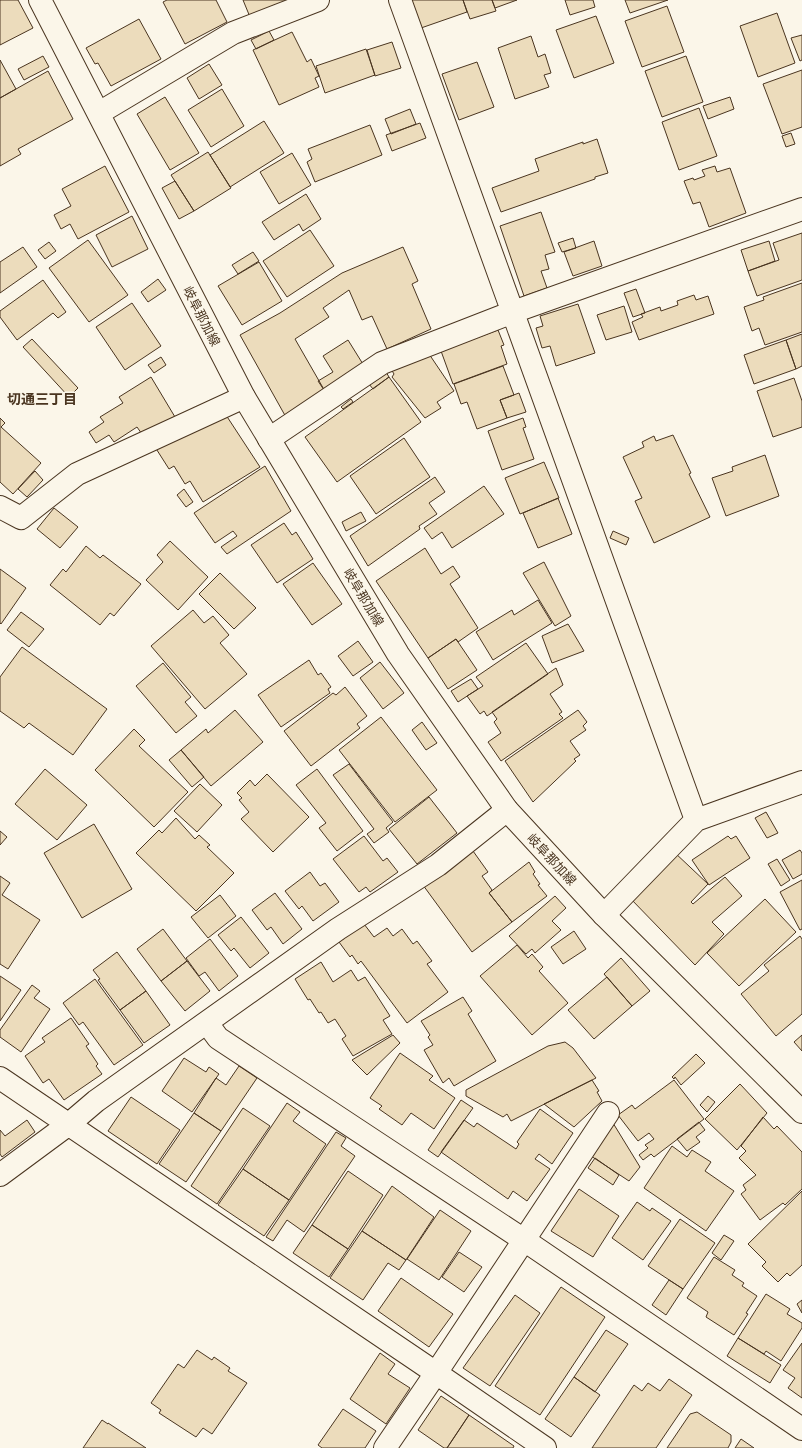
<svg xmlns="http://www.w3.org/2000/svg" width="802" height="1448" viewBox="0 0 802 1448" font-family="Lato,'Noto Sans JP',sans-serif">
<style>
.building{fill:#ecdcbc;stroke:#4a3520}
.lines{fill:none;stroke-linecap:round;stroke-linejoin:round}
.minor-casing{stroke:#4a3520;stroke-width:24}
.major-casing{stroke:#4a3520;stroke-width:24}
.minor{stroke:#fbf6e9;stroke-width:22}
.major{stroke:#fbf6e9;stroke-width:22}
.labels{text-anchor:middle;stroke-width:3;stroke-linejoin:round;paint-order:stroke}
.street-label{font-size:13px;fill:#4a3520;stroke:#fbf6e9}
.neighbourhood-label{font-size:14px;font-weight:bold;fill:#4a3520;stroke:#fbf6e9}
</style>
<rect width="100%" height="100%" fill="#fbf6e9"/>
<path class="building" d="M0,0H18L33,28L0,45Z
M167,0H216L227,22L185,44L163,2Z
M243,0H292L250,17Z
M411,0H463L467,12L421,28Z
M463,0H492L496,11L470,19Z
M492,0H517L495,8Z
M565,0H593L595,7L570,15Z
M625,0H668L630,13Z
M667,6L684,52L642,67L625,21Z
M777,13L795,63L758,77L740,26Z
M596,16L614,63L574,78L556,30Z
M139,19L161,59L111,86L98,63L95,64L86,48Z
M269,31L274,40L256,49L251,40Z
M292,32L307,62L311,59L319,76L315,78L319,87L279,105L253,50Z
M802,35V60L800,61L791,38Z
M531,36L538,57L545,54L551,73L544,75L549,87L515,99L498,48Z
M392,42L401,68L375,76L367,50Z
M366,49L375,75L325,93L316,66Z
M43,56L49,67L24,80L18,69Z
M686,56L703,102L662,117L645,71Z
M0,60L16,89L0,98Z
M477,62L494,107L459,120L442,74Z
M209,64L222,85L199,99L187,78Z
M802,70V127L782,134L763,84Z
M48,71L73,119L18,149L21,154L0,166V98Z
M222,89L244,126L211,147L188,110Z
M165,97L199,153L170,170L137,114Z
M730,97L734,109L708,119L703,106Z
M699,108L717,156L679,170L662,122Z
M410,109L416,124L391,134L385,119Z
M264,121L284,153L230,187L210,155Z
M420,123L426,138L392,151L386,135Z
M370,125L382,155L315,182L307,162L312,159L308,149Z
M791,133L795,144L786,147L782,136Z
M597,139L608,173L595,177V179L501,212L492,188L539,171L535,159L583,142V144Z
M208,152L231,188L194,211L171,175Z
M292,153L311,185L279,204L260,172Z
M105,166L129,212L78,239L70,224L61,229L54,215L71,206L62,189Z
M715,166L717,172L730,168L746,213L709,227L700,202L693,204L684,181L693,178L694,180L705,176L702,170Z
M175,181L194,211L179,219L162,188Z
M306,194L321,219L303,231L299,224L274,240L262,222Z
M541,212L555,252L545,255L549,269L541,271L547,288L524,296L500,226Z
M132,216L148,249L112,267L96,235Z
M310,230L334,266L287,297L263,261Z
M802,233V280L757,296L748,271L779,260L773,243Z
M573,238L576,248L562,252L558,243Z
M88,240L128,295L89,322L49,268Z
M594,241L602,266L573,276L564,252Z
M769,241L775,261L748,271L741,250Z
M49,242L56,251L45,259L38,250Z
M23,247L37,267L0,293V262Z
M403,247L418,281L412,284L431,329L387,349L372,316L362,320L349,290L323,308L329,317L295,339L326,393L287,419L240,335L280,313L342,273Z
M253,252L259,261L238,274L232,265Z
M259,262L282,301L242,325L218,286Z
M158,279L166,290L148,302L141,292Z
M43,280L66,312L58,318L53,313L17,340L0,317V311Z
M802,283V332L765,345L759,328L752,331L744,307L764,300L763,297Z
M636,289L645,313L633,317L624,293Z
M694,295L696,300L708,296L714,314L639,340L632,322L643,317L641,314L660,307L661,311L678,305L677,301Z
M132,303L161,346L125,370L96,327Z
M578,304L595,353L556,366L550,346L542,348L536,328L543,326L540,316Z
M624,306L632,332L606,340L597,315Z
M498,330L504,345L501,346L507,364L453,384L441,351Z
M802,334V366L796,369L786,340Z
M32,339L78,388L69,397L23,347Z
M348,340L366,369L326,393L318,381L333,372L323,356Z
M786,340L796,369L754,384L744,355Z
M427,351L454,391L437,402L441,408L425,418L392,377L394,374L391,369Z
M161,357L166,365L154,373L148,365Z
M503,366L514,395L500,400L507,418L477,429L467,402L461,404L454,384Z
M386,372L389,377L373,389L369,384Z
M151,377L175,417L144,437L137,427L114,442L109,435L96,443L89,432L104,422L100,417L123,403L119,397Z
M389,377L421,422L337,482L305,437Z
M794,378L802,401V427L773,437L757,391Z
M519,393L526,412L507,418L500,400Z
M351,399L353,402L343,409L341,407Z
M224,412L260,467L203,502L190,481L185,484L174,466L169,469L155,447Z
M0,418L5,423L1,427L41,463L13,494L0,482Z
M523,418L526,427L523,428L534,459L502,470L488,431Z
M673,435L691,473L689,474L710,517L654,543L635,501L642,498L623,457L644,447L642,442L654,436L656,441Z
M404,438L430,477L376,514L350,476Z
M765,455L779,496L726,516L712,478L733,471L732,467Z
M544,462L559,498L520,514L505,478Z
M265,466L291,511L227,554L221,547L237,536L233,531L215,543L194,513Z
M35,471L43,480L27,497L18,489Z
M435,477L445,492L429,503L437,514L419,526L420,529L368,566L350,536Z
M484,486L504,514L452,548L442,532L432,539L424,528Z
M184,489L193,502L186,507L177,495Z
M558,498L572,534L538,548L523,513Z
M54,508L78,527L60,548L37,529Z
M361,512L366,521L346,531L342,522Z
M284,523L292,535L296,532L313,559L277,583L251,545Z
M613,531L629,538L626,545L610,538Z
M170,541L208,577L178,610L146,580L163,562L157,555Z
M86,546L100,558L103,555L141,584L114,616L110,613L100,625L50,585L63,569L66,572Z
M425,548L441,574L453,566L460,577L450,584L478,628L458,642L456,639L428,658L376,581Z
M544,562L571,616L555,626L523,573Z
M313,563L342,604L312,625L283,584Z
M0,569L26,588L1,624L0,623Z
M220,573L256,608L234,629L199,594Z
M538,600L552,623L493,660L476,632L512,610L514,615Z
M193,610L204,623L213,616L229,635L220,643L247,674L205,709L151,646Z
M21,612L44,629L29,647L7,630Z
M568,624L584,651L552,663L542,636Z
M456,639L477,670L448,689L428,658Z
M358,641L373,662L353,676L338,656Z
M526,643L548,674L487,716L484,711L480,714L467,696L483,686L476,677Z
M22,647L107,709L73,755L29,723L24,728L0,711V677Z
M309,660L318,675L321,673L331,687L328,689L330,693L281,727L258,695Z
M380,662L404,693L383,709L360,678Z
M163,663L191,697L185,702L197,716L176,733L136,686Z
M556,668L563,685L550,694L562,712L559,714L563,718L501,761L488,742L501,733L494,722L497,719L492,712Z
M471,679L478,689L458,702L451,691Z
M345,687L367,716L357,724L360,728L311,766L284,731L333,693L336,695Z
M235,710L263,742L211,786L181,750L206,729L208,733Z
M578,710L587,722L583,726L586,730L570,741L580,755L574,759L576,761L533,802L505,761Z
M381,717L437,790L395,822L339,750Z
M422,722L437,743L426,750L412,730Z
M134,729L145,740L139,746L188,792L154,827L95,770Z
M181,750L204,777L192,787L169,760Z
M349,764L393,822L386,828L389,832L374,843L367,834L374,829L333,775Z
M45,769L87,805L57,840L15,804Z
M317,769L363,831L337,851L319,828L326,823L296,785Z
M267,774L309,817L273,852L241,819L249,812L239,800L242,798L237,793L250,780L255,786Z
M200,784L222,805L197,832L174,811Z
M429,797L457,833L417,864L389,829Z
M766,812L778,833L767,838L755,818Z
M176,818L195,839L199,835L210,845L207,847L234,873L196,911L136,853L159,830L162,833Z
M94,824L132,889L82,918L44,853Z
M0,831L7,837L0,845Z
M364,836L383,861L387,858L398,872L370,892L366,887L359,892L333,859Z
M728,836L731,839L736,836L750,858L709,885L692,860Z
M468,844L488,872L482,876L492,890L489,893L512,922L472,952L420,881Z
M800,850L802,853V874L793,879L782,860Z
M673,851L708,884L691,902L693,904L725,877L742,896L712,922L724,934L695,965L629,897Z
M777,859L790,880L781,886L768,864Z
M529,862L535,872L533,874L540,884L538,885L547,896L512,922L489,893Z
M310,872L320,886L325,883L339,902L313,921L302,906L299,909L285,891Z
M0,876L10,883L2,895L40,920L8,969L0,964Z
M802,880V929L800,930L780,892Z
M275,893L302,929L283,944L271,927L267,930L252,910Z
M220,895L236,916L208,938L191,917Z
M555,896L566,908L552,921L561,930L535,953L532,949L526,954L509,936Z
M765,899L796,932L739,986L707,953Z
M241,917L269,953L250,968L234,948L231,951L218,935Z
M364,924L374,937L387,928L393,936L402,929L413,944L417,941L432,961L427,964L448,992L407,1023L361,961L358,964L352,955L350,957L339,942Z
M163,929L187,961L161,981L137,949Z
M574,931L586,949L563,964L551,947Z
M800,936L802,939V1014L776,1036L741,994L769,971L764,965Z
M210,939L238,976L219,991L205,972L199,976L186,958Z
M517,945L528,958L532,954L543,967L539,971L568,1003L532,1035L480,976Z
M117,952L146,991L120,1010L98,980L100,979L93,970Z
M621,958L650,991L632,1006L604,974Z
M187,961L210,991L185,1011L161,981Z
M321,962L333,982L351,970L358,981L365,977L390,1016L383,1020L392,1034L353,1056L342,1039L346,1036L335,1019L328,1023L321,1012L319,1013L310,999L308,1000L295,979Z
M0,976L21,990L0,1021Z
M607,977L632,1006L594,1039L568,1010Z
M95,979L143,1045L114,1065L83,1022L79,1025L63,1003Z
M32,985L40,991L34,998L50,1009L21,1052L0,1037V1030Z
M146,991L170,1025L144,1043L120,1010Z
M463,997L472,1011L468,1014L496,1061L454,1086L449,1078L443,1083L424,1050L433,1045L428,1037L430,1035L421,1021Z
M71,1018L89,1044L86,1046L98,1064L96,1066L102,1074L64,1100L49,1079L43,1083L25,1056L45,1042L42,1038Z
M393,1035L400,1043L367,1075L352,1060Z
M802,1035V1051L794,1042Z
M565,1042L573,1048L596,1078L511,1121L507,1114L503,1117L466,1096V1090L548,1046Z
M400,1053L433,1076L429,1080L455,1098L434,1129L411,1113L402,1125L379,1109L382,1106L370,1098Z
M696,1054L705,1063L681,1085L675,1077L674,1079L672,1077Z
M184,1058L206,1072L209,1067L219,1074L192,1112L162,1091Z
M239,1066L257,1078L221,1131L194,1113L216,1078L226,1085Z
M592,1080L599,1091L597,1092L602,1101L574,1127L544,1104Z
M674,1080L704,1119L654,1157L651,1154L643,1160L639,1155L648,1148L645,1145L654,1139L649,1133L638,1141L618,1115L632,1105L635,1109Z
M740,1084L767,1113L737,1150L705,1119Z
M708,1096L715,1102L707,1112L700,1105Z
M131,1097L180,1130L157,1164L108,1131Z
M461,1100L473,1108L438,1157L428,1150Z
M287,1103L300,1112L293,1121L326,1144L289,1200L243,1169Z
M243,1108L270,1126L217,1204L191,1186Z
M540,1109L573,1133L552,1164L539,1154L535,1159L550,1169L527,1201L513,1191L508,1199L441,1152L464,1120L474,1127L477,1123L516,1149L519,1144L517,1142Z
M194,1113L221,1131L186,1182L159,1164Z
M763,1117L774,1129L777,1126L802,1152V1189L785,1205L783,1203L760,1220L741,1194L746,1190L743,1185L756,1175L739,1158L746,1151L741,1146Z
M27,1120L35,1132L2,1157L0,1154V1130L5,1136Z
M699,1122L705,1130L696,1137L700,1142L687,1151L677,1139Z
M613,1123L640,1167L629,1181L591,1156Z
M336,1132L346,1138L341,1146L355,1156L304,1232L287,1220L273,1241L266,1237Z
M672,1146L687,1157L692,1150L711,1162L705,1171L734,1191L706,1231L644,1188Z
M595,1158L619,1175L613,1185L588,1168Z
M243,1169L289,1200L264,1236L218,1205Z
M348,1171L383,1195L348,1249L312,1225Z
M392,1186L434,1217L406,1260L362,1231Z
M579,1189L619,1216L593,1257L551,1231Z
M802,1191V1265L790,1276L787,1273L778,1282L762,1266L766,1262L748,1244Z
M637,1202L650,1211L652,1208L671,1221L643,1260L612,1238Z
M440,1210L471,1231L439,1280L407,1259Z
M680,1219L715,1243L683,1289L648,1266Z
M312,1225L348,1249L329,1277L293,1253Z
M362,1231L406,1260L399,1270L388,1263L363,1300L330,1278Z
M724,1235L734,1241L721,1260L712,1253Z
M459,1252L482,1267L464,1292L442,1277Z
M714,1257L735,1270L732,1275L744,1283L742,1286L757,1296L746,1313L748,1314L734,1335L706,1317L708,1312L687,1298Z
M401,1278L453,1314L429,1347L378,1311Z
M669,1280L683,1289L666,1315L652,1305Z
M561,1287L605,1317L540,1415L495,1386Z
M766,1294L790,1309L787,1314L802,1323V1328L781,1361L766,1351L764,1354L738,1338Z
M515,1295L540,1313L490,1386L463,1368Z
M802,1300V1313L797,1304Z
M606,1330L628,1344L595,1392L574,1377Z
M738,1338L781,1365L770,1383L727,1356Z
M802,1343V1398L788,1388L795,1378L783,1370Z
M197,1350L212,1360L214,1357L230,1368L228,1371L247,1383L212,1434L203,1428L196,1437L159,1413L161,1410L151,1403L178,1364L184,1368Z
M380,1353L395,1364L388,1374L410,1388L386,1424L350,1399Z
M574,1377L600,1395L571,1437L545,1419Z
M669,1379L692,1395L656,1448H592L634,1385L642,1391L648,1383L660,1391Z
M441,1396L469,1415L447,1448H444L418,1430Z
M343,1409L376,1431L365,1448H322L318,1445Z
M697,1412L731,1435V1442L728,1448H667L690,1414Z
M469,1415L514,1446L513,1448H447Z
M102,1420L108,1424V1423L146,1448H83Z
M741,1439L754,1448H735Z"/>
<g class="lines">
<g class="minor-casing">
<path id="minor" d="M400,0L696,820
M99,113L233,33L318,0
M269,439L382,363L513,312L802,209
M0,507L21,518L77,474L244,397
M604,915L696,820L802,782
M207,1023L218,1038L524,1240L802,1429
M0,1078L436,1373L545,1448
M0,1175L69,1124L96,1101L338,929L438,865L507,810
M385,1448L436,1373L608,1113"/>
</g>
<g class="major-casing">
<path id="major" d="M40,0L244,397L398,654L507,810L604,915L802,1112"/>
</g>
<use href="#minor" class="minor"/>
<use href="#major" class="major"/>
</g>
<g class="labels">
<g class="street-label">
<text transform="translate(202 316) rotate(63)" y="5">岐阜那加線</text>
<text transform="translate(364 597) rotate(59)" y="5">岐阜那加線</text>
<text transform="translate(552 859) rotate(47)" y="5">岐阜那加線</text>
</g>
<g class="neighbourhood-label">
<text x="42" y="404">切通三丁目</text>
</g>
</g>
</svg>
